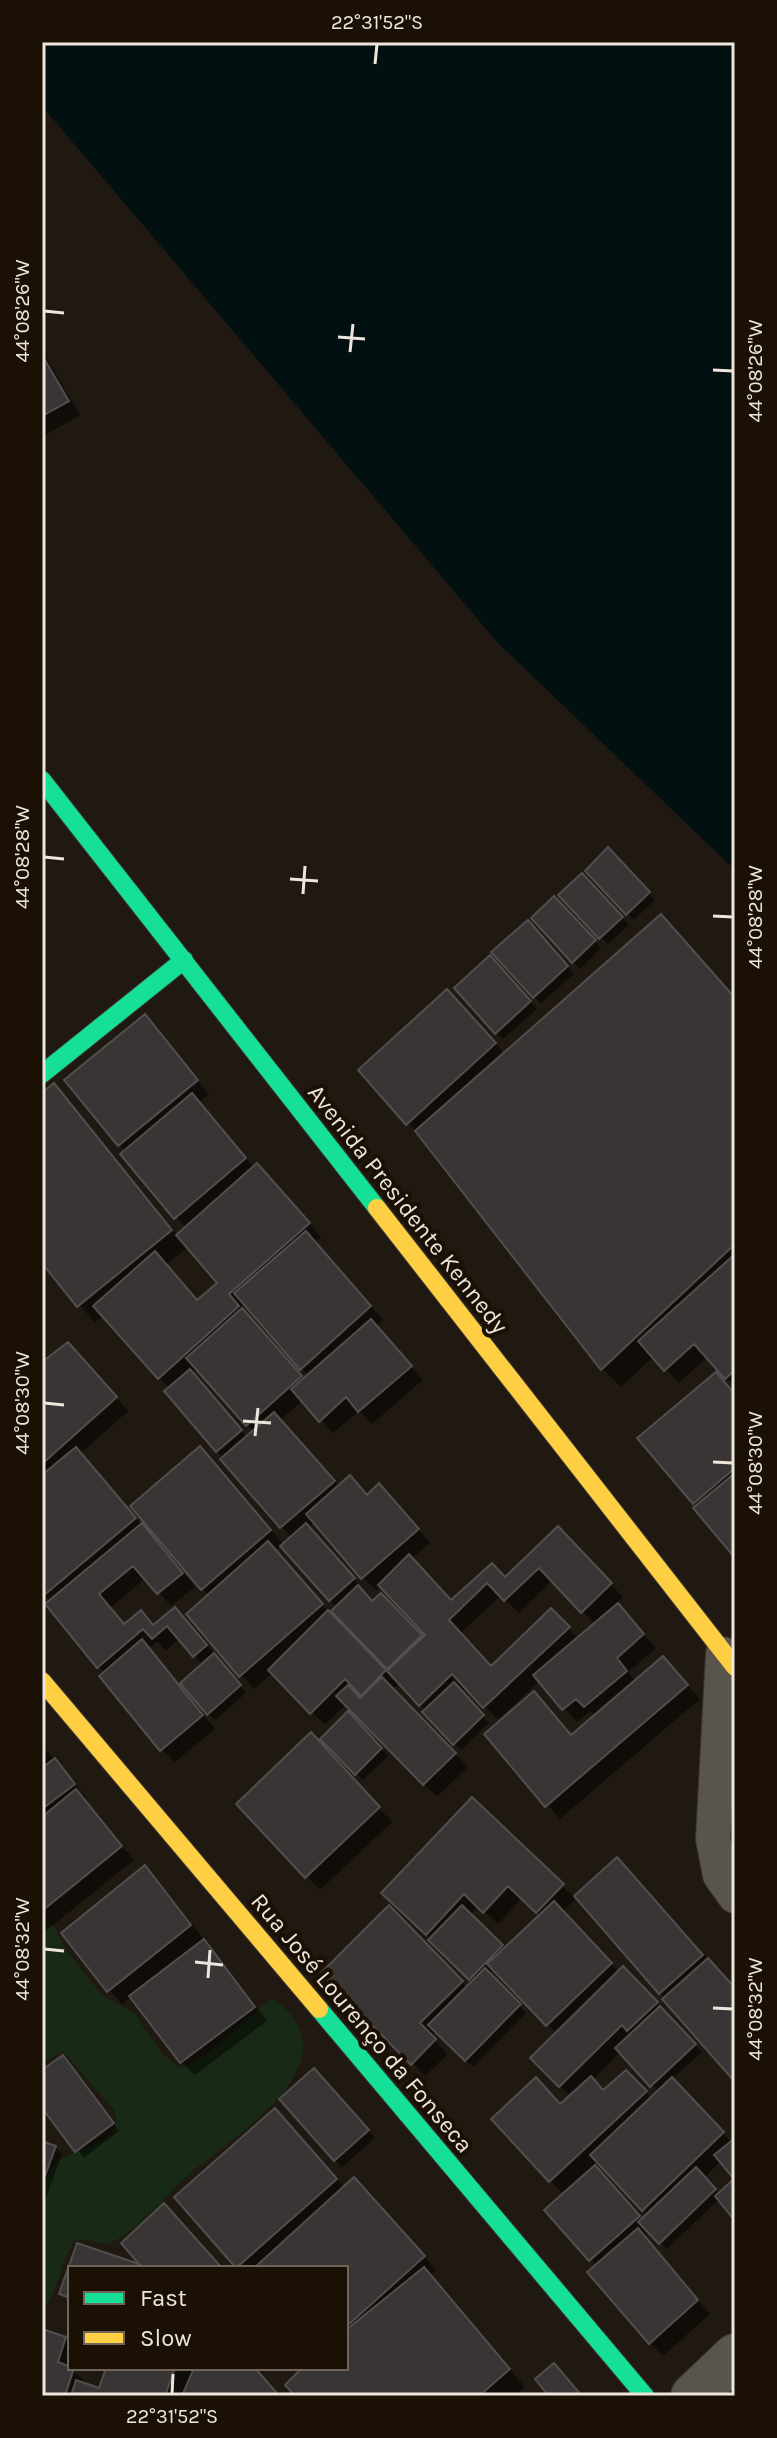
<svg xmlns="http://www.w3.org/2000/svg" width="777" height="2438" viewBox="0 0 777 2438" font-family="Karla,sans-serif">
<style>
.green{fill:#182a16}
.water{fill:#031012}
.shadow{fill:#0007;fill-rule:evenodd}
.building{fill:#383534;stroke:#514e4e;stroke-width:2}
.lines{fill:none;stroke-linecap:round;stroke-linejoin:round}
.lane-casing{stroke:#3a3630;stroke-width:36}
.street-casing{stroke:#3a3630;stroke-width:46}
.fast-casing{stroke:#3a3630;stroke-width:20}
.slow-casing{stroke:#3a3630;stroke-width:20}
.lane{stroke:#59544e;stroke-width:34}
.street{stroke:#59544e;stroke-width:44}
.fast{stroke:#16e098;stroke-width:18}
.slow{stroke:#ffcf43;stroke-width:18}
.ticks{fill:none;stroke:#eee5dd;stroke-width:3}
.labels{text-anchor:middle;stroke-width:8;stroke-linejoin:round;paint-order:stroke}
.street-label{font-size:24px;fill:#eee5dd;stroke:#1b1004}
.neatline{fill:none;stroke:#eee5dd;stroke-width:3}
.ticks-label{font-size:20px;text-anchor:middle;fill:#eee5dd}
</style>
<rect width="100%" height="100%" fill="#1f1912"/>
<path class="green" d="M45,1924L53,1925L67,1951L103,1996L134,2013L160,2051L179,2068C202,2066 250,2013 272,1999C285,2006 294,2016 300,2030C321,2086 222,2145 186,2177C164,2197 134,2235 107,2244L85,2240L75,2241C59,2262 60,2291 42,2312C42,2279 34,2191 53,2166C67,2148 129,2145 114,2110L63,2051L42,2064V1925Z"/>
<path class="water" d="M42,42H735V870L498,643L42,106Z"/>
<path class="shadow" d="M42,350L80,415L42,437Z
M608,850L655,900L634,920L588,871Z
M582,875L629,925L608,944L560,895Z
M554,899L601,948L580,969L573,962Z
M535,930L574,974L541,1003L534,997Z
M497,965L537,1009L503,1039L496,1033Z
M735,999V1387L707,1357L679,1383L654,1356L621,1387L602,1368L421,1136L408,1123L460,1004L505,1054Z
M145,1017L209,1094L199,1102L254,1168L270,1178L321,1237L315,1243L383,1320L376,1327L423,1380L372,1424L359,1411L333,1433L303,1400L280,1420L340,1487L368,1496L392,1499L430,1543L411,1559L452,1603L492,1565L506,1579L571,1542L623,1597L616,1604L656,1648L628,1672L636,1682L676,1672L700,1699L560,1819L487,1734L534,1694L572,1736L596,1716L590,1711L577,1722L540,1680L498,1720L466,1686L461,1692L489,1723L461,1750L400,1682L392,1690L468,1767L437,1797L346,1704L325,1725L273,1672L254,1689L188,1615L209,1596L183,1567L181,1569L195,1587L171,1606L146,1578L110,1608L125,1625L154,1627L188,1622L246,1693L215,1720L208,1713L203,1665L180,1638L166,1651L157,1641L149,1648L215,1729L175,1762L162,1749L42,1591V1478L45,1475L42,1471V1364L81,1357L128,1411L80,1454L142,1525L200,1448L284,1545L292,1538L223,1459L170,1389L104,1315L95,1323L42,1260V1096L54,1086L71,1102L178,1236L186,1229L119,1144ZM188,1247L220,1283L198,1302L166,1265ZM245,1303L309,1376L304,1380L240,1308ZM197,1368L254,1432L248,1438L192,1373ZM315,1522L363,1577L376,1590L381,1586L428,1635L424,1639L381,1596L372,1604L358,1588L360,1586L308,1528ZM281,1545L338,1608L331,1614L275,1551ZM553,1580L596,1625L579,1639L551,1611L492,1668L460,1634L501,1595L519,1613ZM338,1615L391,1670L387,1674L334,1619Z
M735,1395V1554L640,1438Z
M348,1714L388,1756L363,1780L323,1739Z
M42,1746L68,1774L86,1798L84,1799L134,1860L42,1934Z
M324,1748L392,1822L320,1890L239,1804Z
M472,1800L575,1898L617,1859L735,1989V2079L577,1897L563,1912L619,1972L636,1982L702,2052L672,2079L732,2143L735,2141V2177L721,2161L704,2178L720,2195L735,2181V2218L719,2199L667,2249L650,2232L644,2237L710,2314L663,2356L650,2343L597,2266L547,2210L564,2195L550,2180L560,2106L571,2097L533,2058L557,2034L494,1968L488,1974L526,2013L473,2067L437,2031L431,2037L448,2054L425,2076L324,1973L389,1908L467,1988L474,1982L384,1893ZM522,1898L541,1916L505,1950L470,1915L478,1906L498,1924ZM621,2051L659,2092L652,2099L626,2072L604,2092L592,2081ZM598,2161L649,2215L643,2221L593,2166Z
M145,1868L158,1881L267,2021L195,2075L182,2062L132,1996L122,2004L109,1990Z
M69,2064L119,2131L84,2158L42,2105V2073Z
M321,2078L375,2138L342,2167L335,2160Z
M288,2124L345,2188L367,2192L436,2270L430,2276L525,2387L515,2396H298L305,2368H346V2268H239L177,2197Z
M42,2143L55,2147L62,2154L42,2209Z
M42,2331L65,2339L70,2344V2368L86,2382L85,2386L100,2391L109,2368H254L279,2396H42Z"/>
<path class="building" d="M42,355L69,401L42,416Z
M608,847L650,892L626,915L585,871Z
M582,873L623,917L599,939L558,895Z
M554,896L596,940L572,963L531,918Z
M661,914L735,998V1244L601,1370L415,1131Z
M528,920L568,966L533,998L491,952Z
M490,955L531,1001L495,1034L454,988Z
M447,989L496,1043L406,1125L358,1070Z
M145,1014L198,1080L118,1146L64,1080Z
M54,1083L172,1230L77,1307L42,1263V1093Z
M192,1093L246,1158L174,1219L120,1154Z
M257,1163L310,1223L229,1294L239,1306L158,1379L93,1306L155,1251L197,1300L217,1283L176,1235Z
M306,1231L371,1306L300,1370L234,1293Z
M735,1254V1370L725,1379L694,1344L664,1371L638,1341Z
M242,1308L302,1376L246,1426L186,1358Z
M371,1319L412,1366L358,1412L346,1397L319,1422L291,1389Z
M68,1342L117,1397L42,1464V1362Z
M190,1369L242,1430L216,1452L164,1391Z
M716,1372L735,1394V1468L693,1504L637,1438Z
M274,1412L335,1481L280,1528L220,1459Z
M200,1446L271,1530L201,1590L130,1506Z
M76,1447L136,1518L43,1596L42,1475Z
M735,1473V1558L693,1508Z
M350,1475L367,1495L379,1483L419,1529L361,1579L306,1514Z
M142,1523L183,1573L157,1594L133,1566L99,1594L124,1624L141,1610L153,1625L175,1607L207,1645L193,1657L167,1626L152,1639L143,1629L97,1668L45,1604Z
M306,1523L355,1578L329,1601L280,1546Z
M558,1526L612,1583L581,1613L539,1568L504,1601L487,1583L449,1620L491,1666L551,1608L570,1627L483,1708L452,1674L419,1706L387,1671L425,1635L378,1585L409,1554L451,1600L492,1563L505,1577Z
M268,1541L323,1604L239,1677L186,1614Z
M358,1585L372,1601L381,1593L422,1635L387,1669L331,1611Z
M618,1603L644,1634L617,1658L627,1671L584,1707L576,1699L562,1710L533,1675Z
M328,1610L386,1670L361,1696L345,1679L310,1714L268,1670Z
M142,1639L203,1715L160,1751L99,1676Z
M214,1653L241,1685L207,1715L180,1683Z
M663,1656L688,1685L545,1807L484,1734L534,1691L571,1735Z
M382,1677L456,1753L423,1785L336,1696L348,1685L360,1698Z
M454,1682L484,1715L453,1745L422,1712Z
M348,1711L382,1748L355,1775L320,1739Z
M311,1732L380,1807L305,1878L236,1804Z
M55,1758L75,1784L42,1809V1768Z
M76,1789L122,1846L42,1911V1817Z
M472,1797L564,1884L536,1913L508,1886L483,1913L464,1894L426,1935L381,1893Z
M617,1857L703,1955L659,1994L574,1896Z
M145,1865L191,1925L107,1992L61,1933Z
M554,1901L612,1963L546,2026L487,1964Z
M389,1905L463,1981L420,2023L436,2039L411,2065L321,1973Z
M462,1905L503,1945L469,1980L428,1940Z
M204,1939L255,2007L180,2063L129,1996Z
M708,1958L735,1988V2082L662,1999Z
M623,1966L658,2002L627,2031L622,2025L559,2087L530,2058Z
M485,1968L521,2004L465,2061L428,2025Z
M660,2006L696,2044L650,2087L615,2048Z
M63,2055L114,2123L75,2152L42,2108V2070Z
M314,2068L369,2130L334,2161L279,2099Z
M626,2070L647,2091L549,2182L491,2119L536,2077L560,2104L591,2076L603,2090Z
M672,2077L724,2132L642,2211L590,2155Z
M275,2108L337,2179L236,2268L174,2197Z
M735,2138V2221L715,2196L734,2179L714,2155Z
M42,2141L56,2146L42,2184Z
M595,2165L640,2216L589,2261L544,2210Z
M696,2167L716,2189L659,2244L638,2222Z
M354,2177L425,2256L346,2327V2268H254Z
M164,2203L222,2268H143L139,2264L121,2243Z
M638,2228L698,2300L649,2344L587,2272Z
M77,2243L139,2264L138,2268H70V2298L59,2294Z
M424,2267L510,2369L479,2396H295L285,2385L302,2368H346V2330Z
M42,2329L66,2337L58,2362L74,2368L65,2396H42Z
M554,2363L582,2396H545L547,2394L535,2379Z
M106,2368H175L165,2396H71L76,2380L99,2388Z
M194,2368H255L276,2392L273,2396H182Z"/>
<g class="lines">
<g class="lane-casing">
<path id="lane" d="M723,1654L713,1839L720,1875L735,1896"/>
</g>
<g class="street-casing">
<path id="street" d="M693,2396L735,2356"/>
</g>
<g class="fast-casing">
<path id="fast" d="M42,780L377,1208
M42,1074L184,960
M319,2009L645,2396"/>
</g>
<g class="slow-casing">
<path id="slow" d="M377,1208L735,1667
M42,1681L319,2009"/>
</g>
<use href="#lane" class="lane"/>
<use href="#street" class="street"/>
<use href="#fast" class="fast"/>
<use href="#slow" class="slow"/>
</g>
<path class="ticks" d="M375,64L377,44M44,311L64,313M338,337L365,339M350,352L353,324M713,370L733,371M44,857L64,859M290,879L318,881M303,894L305,866M713,916L733,917M44,1403L64,1405M243,1421L271,1423M255,1436L258,1408M713,1462L733,1463M44,1949L64,1951M195,1962L223,1965M208,1978L210,1950M713,2008L733,2009M172,2394L173,2374"/>
<g class="labels">
<g class="street-label">
<text transform="translate(408 1209) rotate(52)" y="8">Avenida Presidente Kennedy</text>
<text transform="translate(362 2023) rotate(50)" y="8">Rua José Lourenço da Fonseca</text>
</g>
</g>
<rect width="777" height="2438" fill="none" stroke="#1b1004" stroke-width="88"/>
<rect x="68" y="2266" width="280" height="104" fill="#1b1004" stroke="#6f655b" stroke-width="2"/>
<rect x="84" y="2292" width="40" height="12" fill="#16e098" stroke="#6f655b" stroke-width="2"/>
<text x="140" y="2306" font-size="24" fill="#eee5dd">Fast</text>
<rect x="84" y="2332" width="40" height="12" fill="#ffcf43" stroke="#6f655b" stroke-width="2"/>
<text x="140" y="2346" font-size="24" fill="#eee5dd">Slow</text>
<rect x="44" y="44" width="689" height="2350" class="neatline"/>
<g class="ticks-label">
<text x="377" y="29">22°31'52"S</text>
<text transform="translate(22 311) rotate(-90)" y="7">44°08'26"W</text>
<text transform="translate(755 371) rotate(-90)" y="7">44°08'26"W</text>
<text transform="translate(22 857) rotate(-90)" y="7">44°08'28"W</text>
<text transform="translate(755 917) rotate(-90)" y="7">44°08'28"W</text>
<text transform="translate(22 1403) rotate(-90)" y="7">44°08'30"W</text>
<text transform="translate(755 1463) rotate(-90)" y="7">44°08'30"W</text>
<text transform="translate(22 1949) rotate(-90)" y="7">44°08'32"W</text>
<text transform="translate(755 2009) rotate(-90)" y="7">44°08'32"W</text>
<text x="172" y="2423">22°31'52"S</text>
</g>
</svg>
